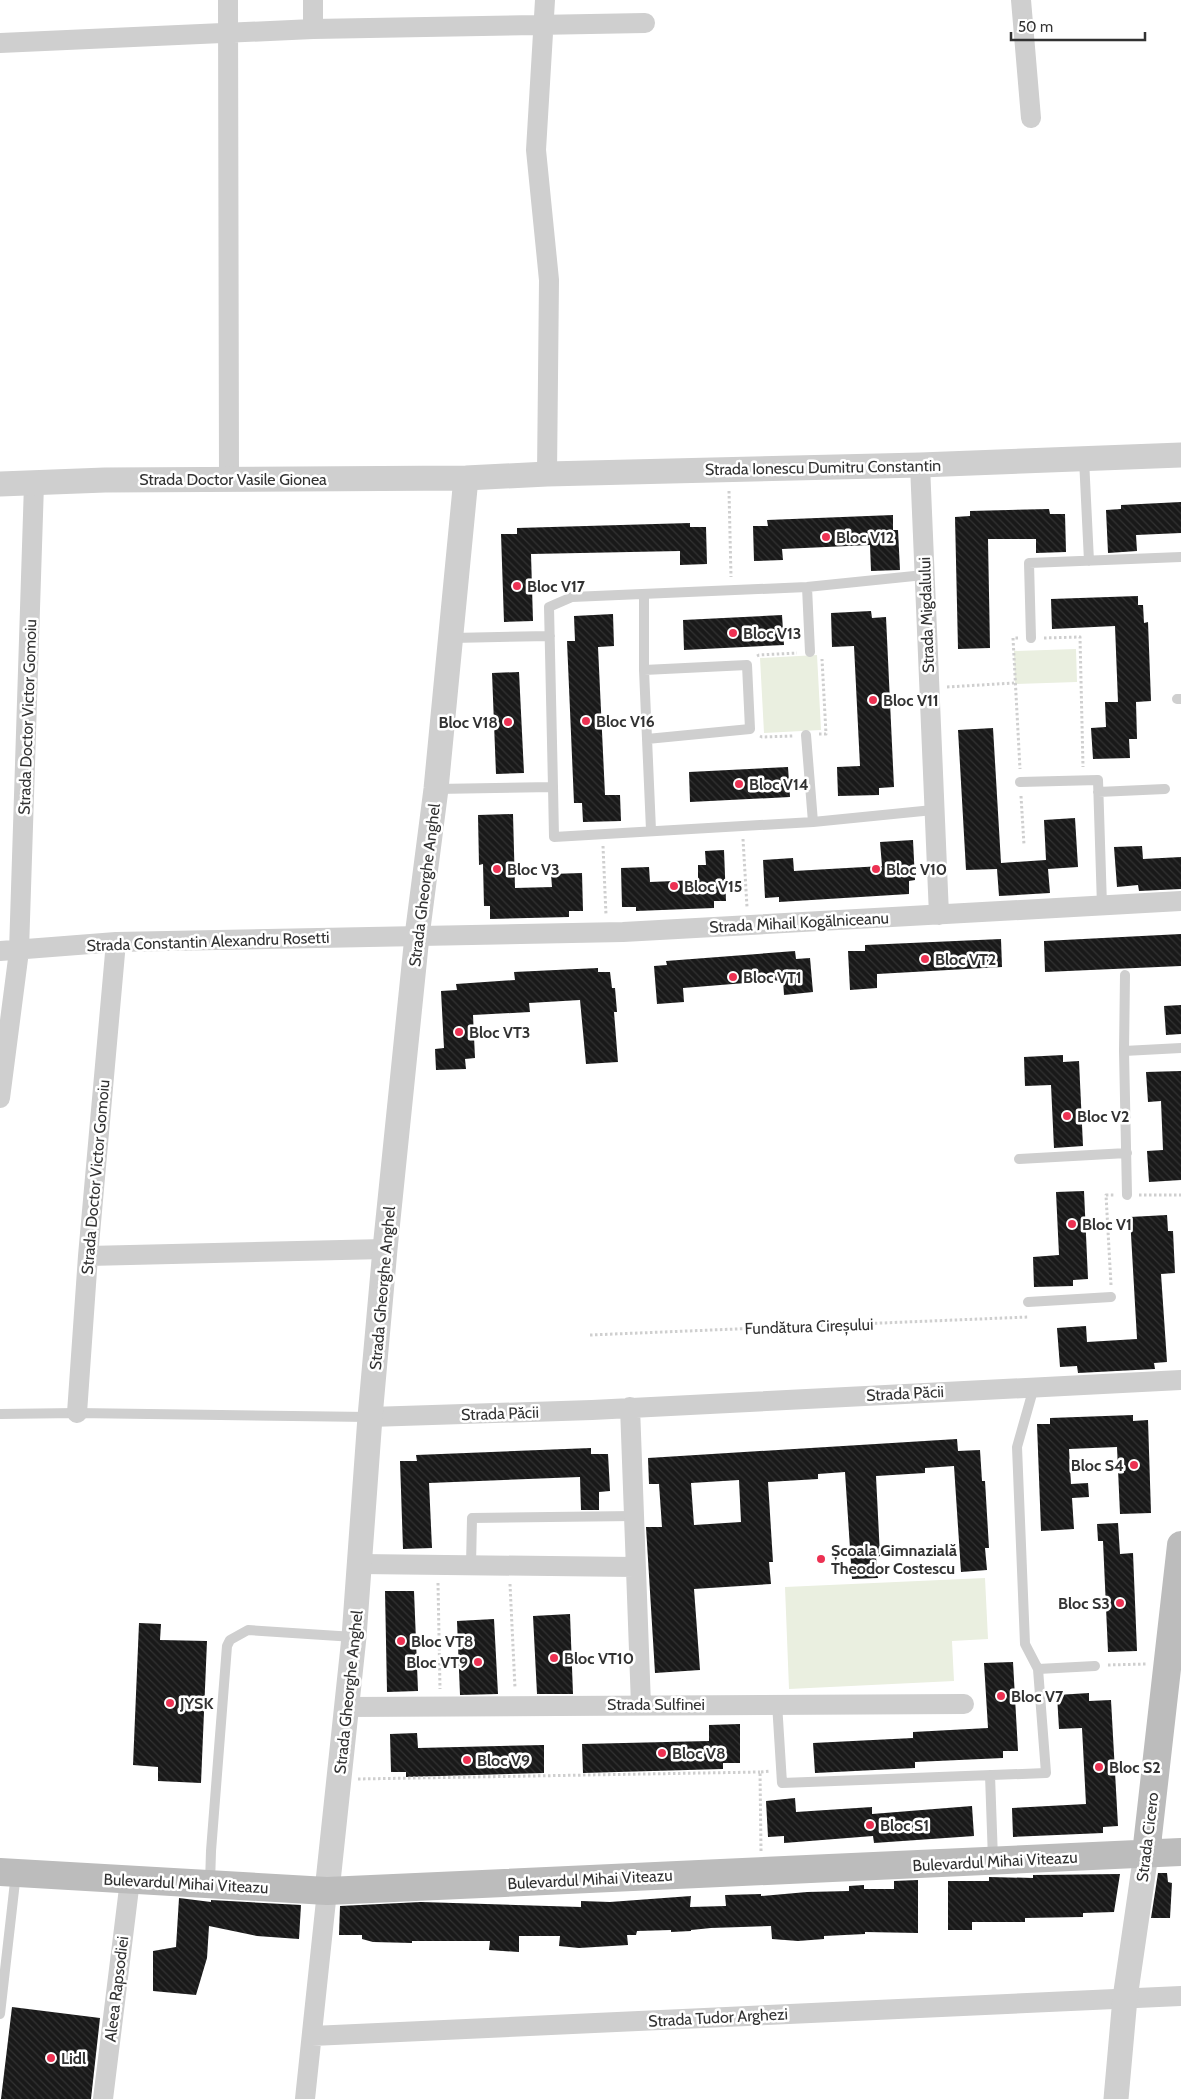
<svg xmlns="http://www.w3.org/2000/svg" width="1181" height="2099" viewBox="0 0 1181 2099" font-family="Cabin,sans-serif">
<style>
.green{fill:#eaefe0}
.building{fill:url(#building-back-hatch);fill-rule:evenodd}
.lines{fill:none;stroke-linecap:round;stroke-linejoin:round}
.path{stroke:#cfcfcf;stroke-width:3;stroke-dasharray:2.5 2.5;stroke-linecap:butt}
.service{stroke:#cfcfcf;stroke-width:10}
.minor{stroke:#cfcfcf;stroke-width:20}
.tertiary{stroke:#cfcfcf;stroke-width:25}
.secondary{stroke:#bcbcbc;stroke-width:28}
.poi-dot{fill:#ec3152;stroke:#fff;stroke-width:2}
.labels{text-anchor:middle;stroke-width:5;stroke-linejoin:round;paint-order:stroke}
.street-label{font-size:16px;fill:#323232;stroke:#fff}
.poi-label{font-size:16px;font-weight:bold;fill:#323232;stroke:#fff;text-anchor:start}
</style>
<defs>
<pattern id="building-back-hatch" width="6" height="6" patternUnits="userSpaceOnUse" patternTransform="scale(1.25)"><rect width="6" height="6" fill="#191919"/><path d="M-1 5l2 2M0 0l6 6M5-1l2 2" fill="none" stroke="#323232"/></pattern>
</defs>
<rect width="100%" height="100%" fill="#fff"/>
<path class="green" d="M1076,649L1077,682L1015,684L1014,651Z
M817,655L821,730L764,733L760,658Z
M985,1578L988,1639L952,1641L954,1681L789,1689L785,1587Z"/>
<path class="building" d="M1181,502V533L1136,535L1137,551L1108,553L1106,510L1121,509V505Z
M1049,509L1050,514H1065L1066,552L1036,553V539H988L990,648L958,649L955,517L970,516V511Z
M893,515V530H898L900,570L871,571L870,545L782,549L783,560L754,561L753,526H768L767,520Z
M690,523V527H706L707,564L680,565V551L531,554L533,621L504,622L501,534H517V528Z
M1138,596V605H1143L1144,623L1148,622L1151,701L1136,702L1137,739H1129L1130,758L1093,759L1091,728L1106,727L1105,702H1118L1115,626L1052,629L1051,599Z
M871,611L872,618L886,617L894,787L879,788V795L838,796L837,767L860,766L854,646L832,647L831,613Z
M613,614L614,646L598,647L605,795H620L621,821L583,822L582,803H574L567,641H575L574,616Z
M782,615L784,645L684,650L683,620Z
M519,672L524,773L496,774L492,673Z
M993,728L1001,863L1046,860L1044,820L1075,818L1078,867L1048,869L1050,893L999,896L997,869L966,870L958,730Z
M788,767L790,797L690,802L689,772Z
M513,814L515,888L552,887L551,874L582,873L583,911H569V917L490,919V906H484L483,864L479,865L478,815Z
M913,840L915,880L909,881V894L779,902V897L765,898L763,860L793,858L794,871L882,866L880,842Z
M1142,846L1143,859L1181,857V889L1139,891L1138,885L1117,887L1114,847Z
M724,850L726,901H714V908L636,911V907H622L621,868L649,867L650,882L698,880V865H706L705,851Z
M1181,934V966L1045,972L1044,941Z
M1001,939L1002,967L877,974V988L850,990L848,951H865V945Z
M795,951L796,959L810,958L813,992L784,995L783,980L683,988L684,1002L657,1004L654,966L667,965L666,961Z
M598,968V972H610L612,988H615L617,1012H614L618,1062L586,1064L580,1000L529,1003L530,1012L473,1015L475,1058L465,1059L466,1069L436,1070L435,1049L444,1048L441,991L457,990L456,984L515,980L514,972Z
M1181,1005V1034L1166,1035L1164,1006Z
M1063,1055V1062L1079,1061L1083,1146L1054,1148L1051,1085L1025,1086L1024,1057Z
M1181,1071V1180L1149,1182L1147,1151L1163,1150L1161,1101L1148,1102L1146,1072Z
M1084,1191L1088,1279L1073,1280V1286L1034,1287L1033,1257L1059,1255L1056,1192Z
M1167,1215L1168,1231H1173L1175,1273L1161,1274L1167,1362L1154,1363L1155,1369L1078,1373L1077,1366L1060,1367L1057,1328L1086,1326L1087,1342L1137,1339L1130,1217Z
M1133,1415V1421L1148,1420L1151,1513L1120,1514L1117,1447L1069,1449L1071,1484L1088,1483L1089,1497L1072,1498L1074,1529L1041,1531L1037,1424H1050V1418Z
M957,1439L958,1451L980,1450L982,1481H985L989,1548H985L987,1570L961,1572L954,1466L925,1468V1473L876,1476L880,1556L876,1557L878,1578L852,1579L845,1472L818,1474V1479L768,1482L773,1562H769L771,1584L694,1589L700,1670L655,1673L646,1527H662L659,1484H649L648,1458ZM739,1480L741,1522L694,1525L691,1483Z
M591,1448V1454H608L610,1491L599,1492V1510H581L580,1477L429,1483L432,1548L403,1549L400,1461H417L416,1455Z
M1118,1523L1120,1554L1133,1553L1137,1651L1108,1652L1103,1541H1098L1097,1524Z
M385,1591H414L418,1691L387,1692Z
M570,1614L573,1694H537L533,1616Z
M494,1619L498,1694L460,1695L457,1621Z
M139,1623L161,1624L160,1640L207,1641L201,1783L158,1781V1767L133,1765Z
M1013,1662L1018,1751H1003V1758L915,1762V1768L815,1773L813,1743L913,1738V1732L988,1728L984,1663Z
M1089,1693V1701L1111,1700L1118,1826L1103,1827V1833L1013,1837L1012,1808L1086,1804L1082,1728L1059,1729L1057,1695Z
M740,1724V1763H723V1769L583,1773L582,1744L709,1741V1725Z
M417,1733L418,1748L544,1745V1773L406,1777V1772H391L390,1734Z
M795,1798L796,1812L872,1807V1814L972,1806L974,1836L874,1843L873,1836L784,1843V1836L768,1837L766,1801Z
M1158,1873H1167L1168,1882L1172,1883L1170,1918H1151Z
M1120,1874L1114,1912L1083,1913V1917L1025,1918V1922H972V1930H948V1881H989V1877L1033,1878V1875Z
M918,1880V1933L865,1932V1934L824,1936V1939L798,1941L772,1939L771,1926L711,1928L691,1930V1931L671,1932V1930L637,1931L636,1935H627L628,1945L579,1948L559,1946L560,1936H519V1952L489,1950L490,1941H412V1943L373,1942L362,1939V1935H339L340,1906L421,1902L581,1907V1901L610,1902L691,1896L690,1907L726,1906L725,1895L761,1894V1896L807,1892L849,1891V1886L864,1885V1889H894V1881Z
M179,1898L211,1902V1900L301,1905L299,1939L257,1936L209,1926L207,1958L196,1995L153,1991V1951L176,1947Z
M12,2007L100,2018L91,2099H1Z"/>
<g class="lines">
<path class="path" d="M729,491L731,577
M1018,638H1013L1020,769
M1044,638L1080,637L1083,767
M757,656L759,655L797,653
M947,687L1014,683
M819,734H826L822,659
M760,736L762,737L793,736
M1021,796L1024,845
M743,839L747,907
M603,846L606,915
M1139,1195H1181
M1111,1285L1106,1195H1115
M590,1335L1028,1317
M438,1583L440,1689
M510,1584L515,1688
M1108,1665L1147,1664
M358,1779L760,1772
M761,1851L760,1772L770,1771"/>
<path class="service" d="M1084,459L1089,561
M807,587L810,652
M644,595V670L651,830
M452,638L550,636
M1031,638L1029,563L1181,557
M644,670L747,665L750,729L647,739
M1177,699H1181
M806,735L813,822
M1020,782L1098,780L1102,906
M553,787L549,607L572,597L807,587L924,575
M436,789L553,787L554,837L813,822L933,810
M1098,792L1165,789
M1125,975L1124,1051L1127,1195
M1124,1051L1181,1048
M1019,1159L1127,1153
M1028,1302L1111,1297
M1034,1387L1017,1447L1025,1644L1038,1669L1095,1666
M0,1414L77,1413L369,1417
M471,1565L472,1518L634,1516
M777,1703L782,1783L1046,1773L1038,1669
M990,1775L993,1859
M210,1884L211,1851L227,1646L230,1640L248,1630L354,1637
M0,2014L16,1873"/>
<path class="minor" d="M228,0L229,479
M313,0V29
M545,0L536,150L549,280L547,474
M1021,0L1031,118
M0,43L313,29L645,23
M920,465L939,915
M0,951L116,942L623,932L1181,901
M0,1098L19,951L34,484
M88,1256L385,1249
M630,1407L641,1705
M77,1413L88,1256L116,942
M370,1417L592,1410L1181,1380
M360,1564L635,1567
M347,1707L964,1704
M312,2036L1181,1996
M103,2099L130,1880
M305,2099L327,1891"/>
<path class="tertiary" d="M0,484L105,480L466,478L547,474L920,465L1181,455
M327,1891L354,1637L370,1417L385,1249L417,936L436,789L466,478
M1116,2099L1125,1998L1146,1854"/>
<path class="secondary" d="M1146,1854L1181,1545
M0,1872L327,1891L1181,1852"/>
</g>
<g class="poi-dot">
<circle cx="826" cy="537" r="5"/>
<circle cx="517" cy="586" r="5"/>
<circle cx="733" cy="633" r="5"/>
<circle cx="873" cy="700" r="5"/>
<circle cx="586" cy="721" r="5"/>
<circle cx="508" cy="722" r="5"/>
<circle cx="739" cy="784" r="5"/>
<circle cx="497" cy="869" r="5"/>
<circle cx="876" cy="869" r="5"/>
<circle cx="674" cy="886" r="5"/>
<circle cx="925" cy="959" r="5"/>
<circle cx="733" cy="977" r="5"/>
<circle cx="459" cy="1032" r="5"/>
<circle cx="1067" cy="1116" r="5"/>
<circle cx="1072" cy="1224" r="5"/>
<circle cx="1134" cy="1465" r="5"/>
<circle cx="821" cy="1559" r="5"/>
<circle cx="1120" cy="1603" r="5"/>
<circle cx="401" cy="1641" r="5"/>
<circle cx="554" cy="1658" r="5"/>
<circle cx="478" cy="1662" r="5"/>
<circle cx="1001" cy="1696" r="5"/>
<circle cx="170" cy="1703" r="5"/>
<circle cx="662" cy="1753" r="5"/>
<circle cx="467" cy="1760" r="5"/>
<circle cx="1099" cy="1767" r="5"/>
<circle cx="870" cy="1825" r="5"/>
<circle cx="51" cy="2058" r="5"/>
</g>
<g class="labels">
<g class="street-label">
<text transform="translate(823 467) rotate(-1)" y="6">Strada Ionescu Dumitru Constantin</text>
<text x="233" y="485">Strada Doctor Vasile Gionea</text>
<text transform="translate(926 615) rotate(-92)" y="6">Strada Migdalului</text>
<text transform="translate(27 717) rotate(-88)" y="6">Strada Doctor Victor Gomoiu</text>
<text transform="translate(424 885) rotate(-83)" y="6">Strada Gheorghe Anghel</text>
<text transform="translate(799 922) rotate(-3)" y="6">Strada Mihail Kogălniceanu</text>
<text transform="translate(208 941) rotate(-2)" y="6">Strada Constantin Alexandru Rosetti</text>
<text transform="translate(95 1177) rotate(-85)" y="6">Strada Doctor Victor Gomoiu</text>
<text transform="translate(382 1288) rotate(-85)" y="6">Strada Gheorghe Anghel</text>
<text transform="translate(809 1326) rotate(-2)" y="6">Fundătura Cireșului</text>
<text transform="translate(905 1393) rotate(-3)" y="6">Strada Păcii</text>
<text transform="translate(500 1413) rotate(-2)" y="6">Strada Păcii</text>
<text transform="translate(348 1692) rotate(-84)" y="6">Strada Gheorghe Anghel</text>
<text x="656" y="1710">Strada Sulfinei</text>
<text transform="translate(1147 1837) rotate(-83)" y="6">Strada Cicero</text>
<text transform="translate(995 1861) rotate(-3)" y="6">Bulevardul Mihai Viteazu</text>
<text transform="translate(590 1879) rotate(-3)" y="6">Bulevardul Mihai Viteazu</text>
<text transform="translate(186 1883) rotate(3)" y="6">Bulevardul Mihai Viteazu</text>
<text transform="translate(116 1989) rotate(-83)" y="6">Aleea Rapsodiei</text>
<text transform="translate(718 2017) rotate(-3)" y="6">Strada Tudor Arghezi</text>
</g>
<g class="poi-label">
<text x="836" y="543">Bloc V12</text>
<text x="527" y="592">Bloc V17</text>
<text x="743" y="639">Bloc V13</text>
<text x="883" y="706">Bloc V11</text>
<text x="596" y="727">Bloc V16</text>
<text x="498" y="728" text-anchor="end">Bloc V18</text>
<text x="749" y="790">Bloc V14</text>
<text x="507" y="875">Bloc V3</text>
<text x="886" y="875">Bloc V10</text>
<text x="684" y="892">Bloc V15</text>
<text x="935" y="965">Bloc VT2</text>
<text x="743" y="983">Bloc VT1</text>
<text x="469" y="1038">Bloc VT3</text>
<text x="1077" y="1122">Bloc V2</text>
<text x="1082" y="1230">Bloc V1</text>
<text x="1124" y="1471" text-anchor="end">Bloc S4</text>
<text x="831" y="1556">Școala Gimnazială<tspan x="831" dy="18">Theodor Costescu</tspan></text>
<text x="1110" y="1609" text-anchor="end">Bloc S3</text>
<text x="411" y="1647">Bloc VT8</text>
<text x="564" y="1664">Bloc VT10</text>
<text x="468" y="1668" text-anchor="end">Bloc VT9</text>
<text x="1011" y="1702">Bloc V7</text>
<text x="180" y="1709">JYSK</text>
<text x="672" y="1759">Bloc V8</text>
<text x="477" y="1766">Bloc V9</text>
<text x="1109" y="1773">Bloc S2</text>
<text x="880" y="1831">Bloc S1</text>
<text x="61" y="2064">Lidl</text>
</g>
</g>
<path d="M1011 32v8h134v-8" fill="none" stroke="#323232" stroke-width="2.5"/>
<text x="1018" y="32" font-size="15" fill="#323232" stroke="#ffffff" stroke-width="4" paint-order="stroke">50 m</text>
</svg>
